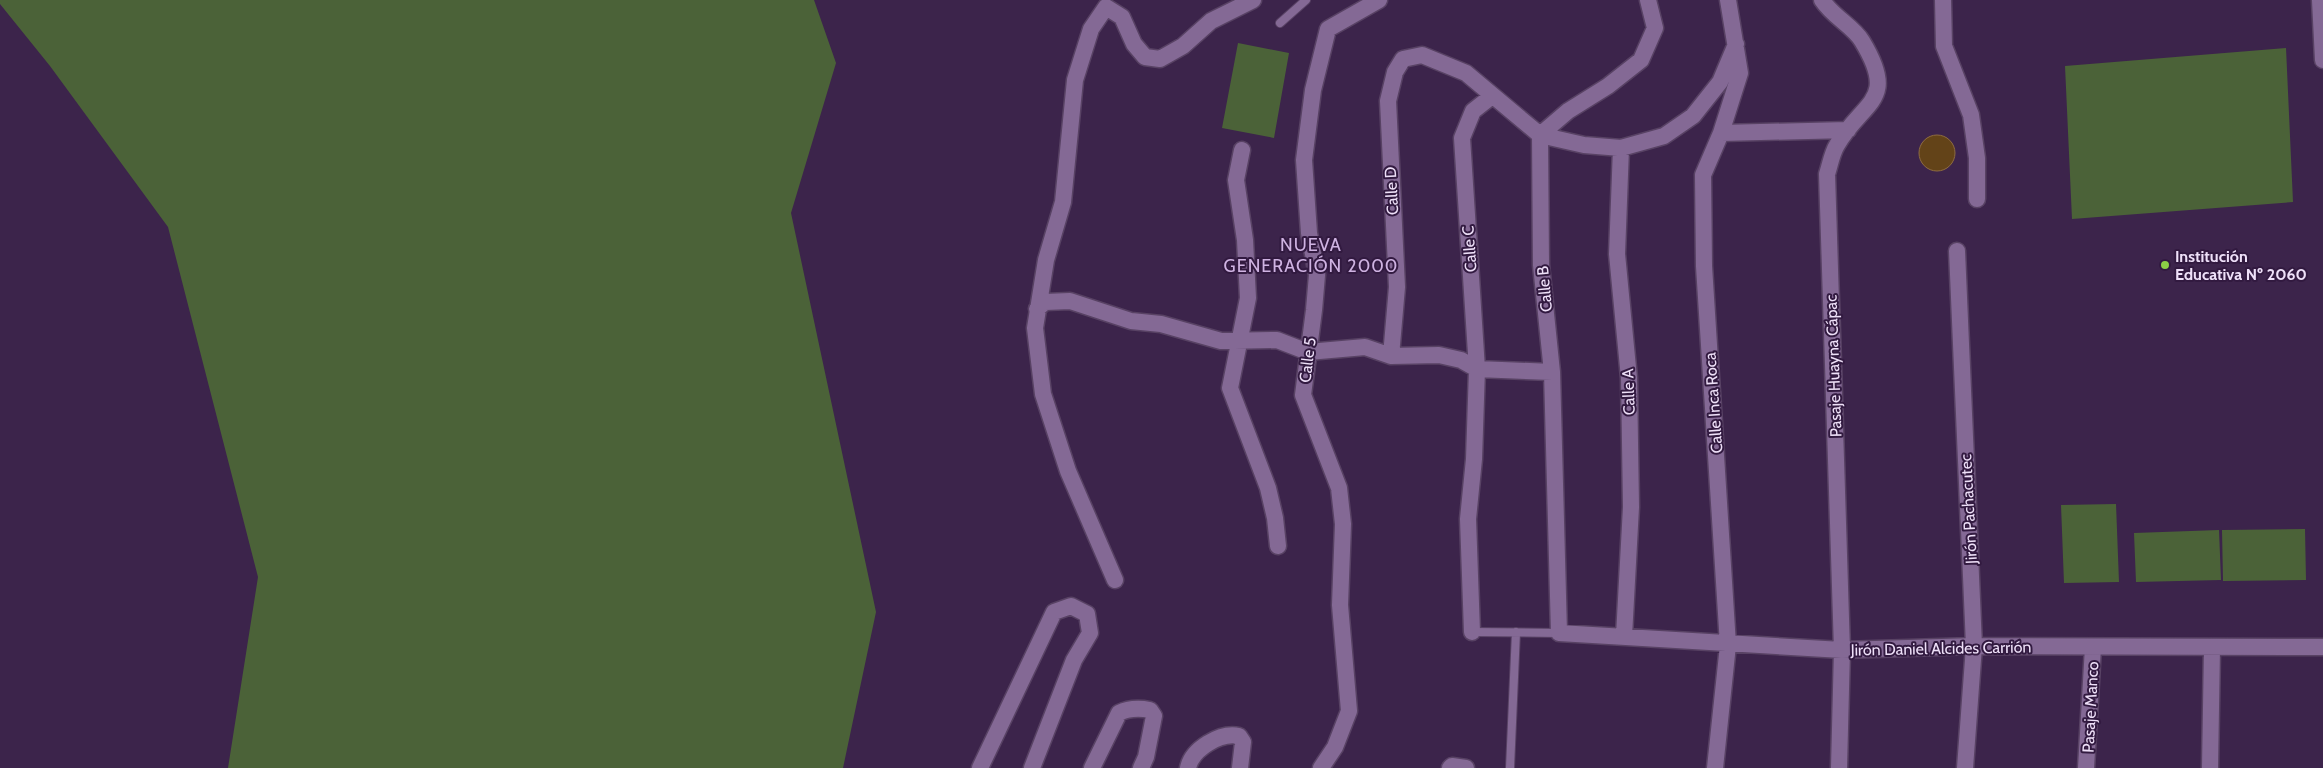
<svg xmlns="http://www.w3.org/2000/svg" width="2323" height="768" viewBox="0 0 2323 768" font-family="Cabin,sans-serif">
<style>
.green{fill:#4b6238}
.building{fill:#634318;stroke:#8d6b41}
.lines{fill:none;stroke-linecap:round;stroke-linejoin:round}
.lane-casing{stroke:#584264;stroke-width:10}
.street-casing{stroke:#584264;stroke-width:19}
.lane{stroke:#846995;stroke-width:8}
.street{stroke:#846995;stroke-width:16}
.poi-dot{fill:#8cce46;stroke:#321a40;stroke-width:2}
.labels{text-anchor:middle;stroke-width:4;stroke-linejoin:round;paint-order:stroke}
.street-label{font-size:16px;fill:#eee0f8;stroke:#321a40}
.poi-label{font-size:16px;font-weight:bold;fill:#eee0f8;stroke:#321a40;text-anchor:start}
.neighbourhood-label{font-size:18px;letter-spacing:1px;fill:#cfb3e2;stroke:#321a40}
</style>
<rect width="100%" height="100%" fill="#3c244b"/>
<path class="green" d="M0,0H814L836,63L791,213L876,612L843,768H228L258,577L168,227L50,66L0,4Z
M1238,43L1289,53L1274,138L1222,128Z
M2286,48L2293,202L2072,219L2065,66Z
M2116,504L2119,582L2064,583L2061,505Z
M2305,529L2306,580L2223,581L2222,530Z
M2219,530L2221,580L2136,582L2134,533Z"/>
<path class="building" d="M1919 153a18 18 0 1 1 36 0a18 18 0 1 1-36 0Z"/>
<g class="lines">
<g class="lane-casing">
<path id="lane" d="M1280,23L1306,0
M1472,632L1559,633
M1510,768L1516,632"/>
</g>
<g class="street-casing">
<path id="street" d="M1648,0L1655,28L1641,60L1608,86L1568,111L1540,135L1541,265L1552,372L1559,633L1842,650L1974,646L2323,647
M1822,0C1833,17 1853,26 1862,41C1899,102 1863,100 1837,145C1832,153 1830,165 1827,174L1842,650L1839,768
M1943,0L1944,46L1971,115L1977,158V199
M2320,0L2323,60
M1721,133L1848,130
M1621,148L1617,254L1629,378L1631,507L1624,636
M1242,150L1236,180L1245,240L1248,298L1230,388L1268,488L1275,518L1278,546
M1957,251L1974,646L1965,768
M1037,309L1045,302L1070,301L1131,321L1161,324L1221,341L1277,340L1308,352L1365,347L1391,356L1439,355L1461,360L1477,369L1552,372
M1391,356L1397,287L1388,101L1395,72L1403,59L1422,55L1466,73L1540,135L1584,145L1621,148L1664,136L1693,116L1720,82L1736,44
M1115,580L1068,471L1043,394L1035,328L1046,260L1063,202L1075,80L1091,29L1106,7L1122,17L1134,44L1145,57L1160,59L1183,46L1211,21L1253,0
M1472,632L1468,519L1474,459L1477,369L1462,138L1473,111L1492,96
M980,768L1054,612L1071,606L1087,614L1090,633L1074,660L1032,768
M1092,768L1119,713C1129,708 1139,708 1150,710L1154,716L1146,757L1141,768
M1188,768C1192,749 1220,732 1239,736L1243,742L1240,768
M1321,768L1335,747L1349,711L1340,605L1343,524L1339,488L1303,395L1314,310L1317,275L1309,233L1304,160L1313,90L1328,29L1379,0
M1450,768L1452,766L1466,768
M1715,768L1728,645L1704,266L1703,175L1721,133L1740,73L1728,0
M2086,768L2093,647
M2210,768L2212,648"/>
</g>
<use href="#lane" class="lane"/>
<use href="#street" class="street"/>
</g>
<circle class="poi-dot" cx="2165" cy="265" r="5"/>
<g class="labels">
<g class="street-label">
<text transform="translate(1391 191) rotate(-93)" y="6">Calle D</text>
<text transform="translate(1469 249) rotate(-94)" y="6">Calle C</text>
<text transform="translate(1544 289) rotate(-95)" y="6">Calle B</text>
<text transform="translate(1307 360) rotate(-83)" y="6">Calle 5</text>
<text transform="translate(1833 366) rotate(-92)" y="6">Pasaje Huayna Cápac</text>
<text transform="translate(1628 392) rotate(-92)" y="6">Calle A</text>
<text transform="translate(1713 403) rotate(-94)" y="6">Calle Inca Roca</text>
<text transform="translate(1968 509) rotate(-93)" y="6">Jirón Pachacutec</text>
<text transform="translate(1941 648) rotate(-1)" y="6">Jirón Daniel Alcides Carrión</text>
<text transform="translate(2090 707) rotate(-87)" y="6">Pasaje Manco</text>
</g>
<g class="poi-label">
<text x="2175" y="262">Institución<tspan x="2175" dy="18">Educativa Nº 2060</tspan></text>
</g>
<g class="neighbourhood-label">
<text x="1311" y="251">NUEVA<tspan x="1311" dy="21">GENERACIÓN 2000</tspan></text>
</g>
</g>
</svg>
